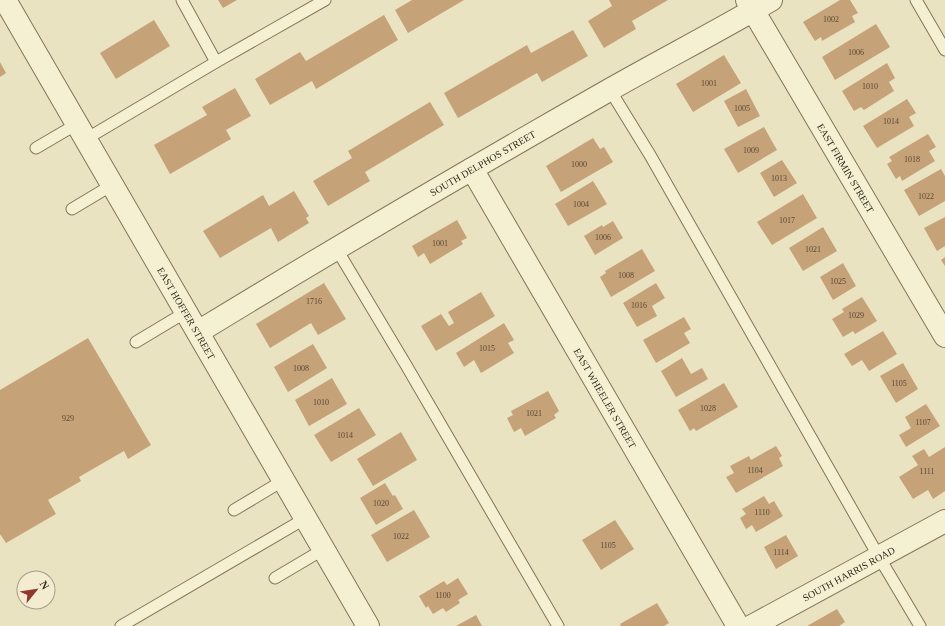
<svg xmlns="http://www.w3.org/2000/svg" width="945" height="626" viewBox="0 0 945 626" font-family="Georgia,serif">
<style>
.building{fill:#c6a279}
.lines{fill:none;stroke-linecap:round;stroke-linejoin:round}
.service-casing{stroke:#83745a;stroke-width:13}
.minor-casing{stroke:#83745a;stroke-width:24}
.service{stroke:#f6f0d3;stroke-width:11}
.minor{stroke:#f6f0d3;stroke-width:22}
.labels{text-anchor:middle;stroke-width:4;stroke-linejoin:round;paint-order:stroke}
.number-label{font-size:8px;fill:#584834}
.street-label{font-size:10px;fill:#332a1d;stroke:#f3ecd0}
</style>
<rect width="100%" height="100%" fill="#eae3c1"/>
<path class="building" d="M218,0H237L223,8Z
M412,0H464L408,33L395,10Z
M609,0H668L632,21L636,29L604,48L588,21L612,6Z
M840,0H850L858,13L852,16L855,22L822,41L821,37L815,41L803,22Z
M384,15L398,40L316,89L312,81L270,105L255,79L300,52L306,61Z
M154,20L170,46L116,79L100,53Z
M876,24L890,47L835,80L822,57Z
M573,30L588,56L542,82L537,73L458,118L444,93L527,45L531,53Z
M724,55L741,83L693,112L676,84Z
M0,62L6,73L0,77Z
M887,63L895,78L889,82L894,91L864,110L861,107L854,111L842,91Z
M235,88L251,116L226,130L231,139L170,174L154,145L207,115L202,107Z
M746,89L760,116L738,127L724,101Z
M907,99L916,113L909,117L914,126L877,148L863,126Z
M430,102L444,125L365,172L370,181L328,206L313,181L352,158L348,151Z
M764,127L777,150L738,173L724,149Z
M928,134L936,147L929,151L935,161L902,181L900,176L896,179L887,164L892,161L889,157Z
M593,138L600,149L604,147L613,162L561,192L546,166Z
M782,160L797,183L774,197L760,173Z
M941,169L945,176V201L919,216L904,190Z
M593,181L607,204L568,226L555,204Z
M294,191L309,216L306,218L309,223L278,242L271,228L220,258L203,231L263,195L269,206Z
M803,194L817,218L772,245L757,222Z
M945,217V246L937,251L924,228Z
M457,220L467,238L461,241L463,244L430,264L424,253L418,257L412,246Z
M613,221L623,238L595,255L584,236L602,225L603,227Z
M823,227L837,251L803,271L789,248Z
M642,249L655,271L611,297L600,277L606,273L605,271Z
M945,257V266L941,260Z
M843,263L856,286L833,300L820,277Z
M324,283L346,319L318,335L311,323L270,348L256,324Z
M656,283L665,298L652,306L657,316L637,327L623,303Z
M481,292L495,316L436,351L421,326L441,314L449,326L454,323L448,312Z
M862,297L877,321L855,334L853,331L843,337L832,319L844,312L842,309Z
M684,317L691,329L684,333L690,343L656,363L643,340Z
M504,323L514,340L508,343L514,353L481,373L474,360L464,367L456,353Z
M883,331L897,354L869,371L862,360L852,366L844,354Z
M88,338L151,445L128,459L124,451L79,477L81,481L48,500L56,514L6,543L0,534V390Z
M313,344L327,368L288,392L274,367Z
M682,358L691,374L702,368L708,379L676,397L661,371Z
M903,363L918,389L896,403L880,376Z
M332,378L347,404L309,426L295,400Z
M724,383L738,407L696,431L694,428L690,431L678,410Z
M548,391L559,411L554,415L556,418L525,436L521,428L514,432L507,418L513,415L511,411Z
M926,404L940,426L906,447L899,435L911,428L905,417Z
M359,408L376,435L331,462L314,435Z
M401,432L417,460L373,486L357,459Z
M776,446L782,456L779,458L783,466L736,493L726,477L734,473L730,466L749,456L751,460Z
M945,447V491L933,499L928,490L913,499L899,477L918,465L912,456L924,449L929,457Z
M385,483L393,496L395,495L403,509L376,525L360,498Z
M764,496L769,504L774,501L783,516L756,532L752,525L746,529L740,518L746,514L742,509Z
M414,510L430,537L387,562L371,535Z
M615,520L634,549L601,570L582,540Z
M786,535L798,556L776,569L764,547Z
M458,578L468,594L458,600L460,603L446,612L443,608L433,614L428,606L426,608L419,596L444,581L447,585Z
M657,603L669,623L664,626H621L620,624Z
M837,609L845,622L839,626H807Z
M476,615L482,626H456Z"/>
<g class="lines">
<g class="service-casing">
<path id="service" d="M182,0L216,62
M916,0L945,50
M610,90L650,155L879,557L920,626
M86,139L216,62L325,0
M36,148L77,124
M72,209L112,185
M336,248L406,365L558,626
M136,342L186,312
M234,510L284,480
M275,578L324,549
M121,626L306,518"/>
</g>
<g class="minor-casing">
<g id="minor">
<path id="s1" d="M5,0L368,626"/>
<path id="s2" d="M747,0L945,336"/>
<path id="s3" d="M472,169L738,626"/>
<path id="s4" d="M198,332C334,249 472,168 611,89C664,59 718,31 771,0"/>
<path id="s5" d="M752,626L945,521"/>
</g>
</g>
<use href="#service" class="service"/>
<use href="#minor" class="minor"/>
</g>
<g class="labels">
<g class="number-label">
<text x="831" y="22">1002</text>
<text x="856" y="55">1006</text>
<text x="709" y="86">1001</text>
<text x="870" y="89">1010</text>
<text x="742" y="111">1005</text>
<text x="891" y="124">1014</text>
<text x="751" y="153">1009</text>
<text x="912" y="162">1018</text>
<text x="579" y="167">1000</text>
<text x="779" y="181">1013</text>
<text x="926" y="199">1022</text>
<text x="581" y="207">1004</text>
<text x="787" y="223">1017</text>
<text x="603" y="240">1006</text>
<text x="440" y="246">1001</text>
<text x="813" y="252">1021</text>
<text x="626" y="278">1008</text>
<text x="838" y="284">1025</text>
<text x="314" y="304">1716</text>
<text x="639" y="308">1016</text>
<text x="856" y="318">1029</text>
<text x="487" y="351">1015</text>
<text x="301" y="371">1008</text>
<text x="899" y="386">1105</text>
<text x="321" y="405">1010</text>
<text x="708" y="411">1028</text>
<text x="534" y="416">1021</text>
<text x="68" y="421">929</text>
<text x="923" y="425">1107</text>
<text x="345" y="438">1014</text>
<text x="755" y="473">1104</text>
<text x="927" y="474">1111</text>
<text x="381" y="506">1020</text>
<text x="762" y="515">1110</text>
<text x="401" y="539">1022</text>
<text x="608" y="548">1105</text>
<text x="781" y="555">1114</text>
<text x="443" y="598">1100</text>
</g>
<g class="street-label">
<text dy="4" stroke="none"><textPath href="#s4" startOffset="331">SOUTH DELPHOS STREET</textPath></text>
<text dy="4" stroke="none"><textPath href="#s2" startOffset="195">EAST FIRMIN STREET</textPath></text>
<text dy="4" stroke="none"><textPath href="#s1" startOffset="362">EAST HOFFER STREET</textPath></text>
<text dy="4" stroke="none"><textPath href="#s3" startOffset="265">EAST WHEELER STREET</textPath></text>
<text dy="4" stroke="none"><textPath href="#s5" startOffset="110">SOUTH HARRIS ROAD</textPath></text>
</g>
</g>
<g transform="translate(36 590) rotate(60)"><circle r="19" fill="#f3ecd0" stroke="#a69e88"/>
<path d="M0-3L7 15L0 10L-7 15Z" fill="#8e382e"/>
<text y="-6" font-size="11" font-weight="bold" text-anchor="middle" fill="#332a1d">N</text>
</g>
</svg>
